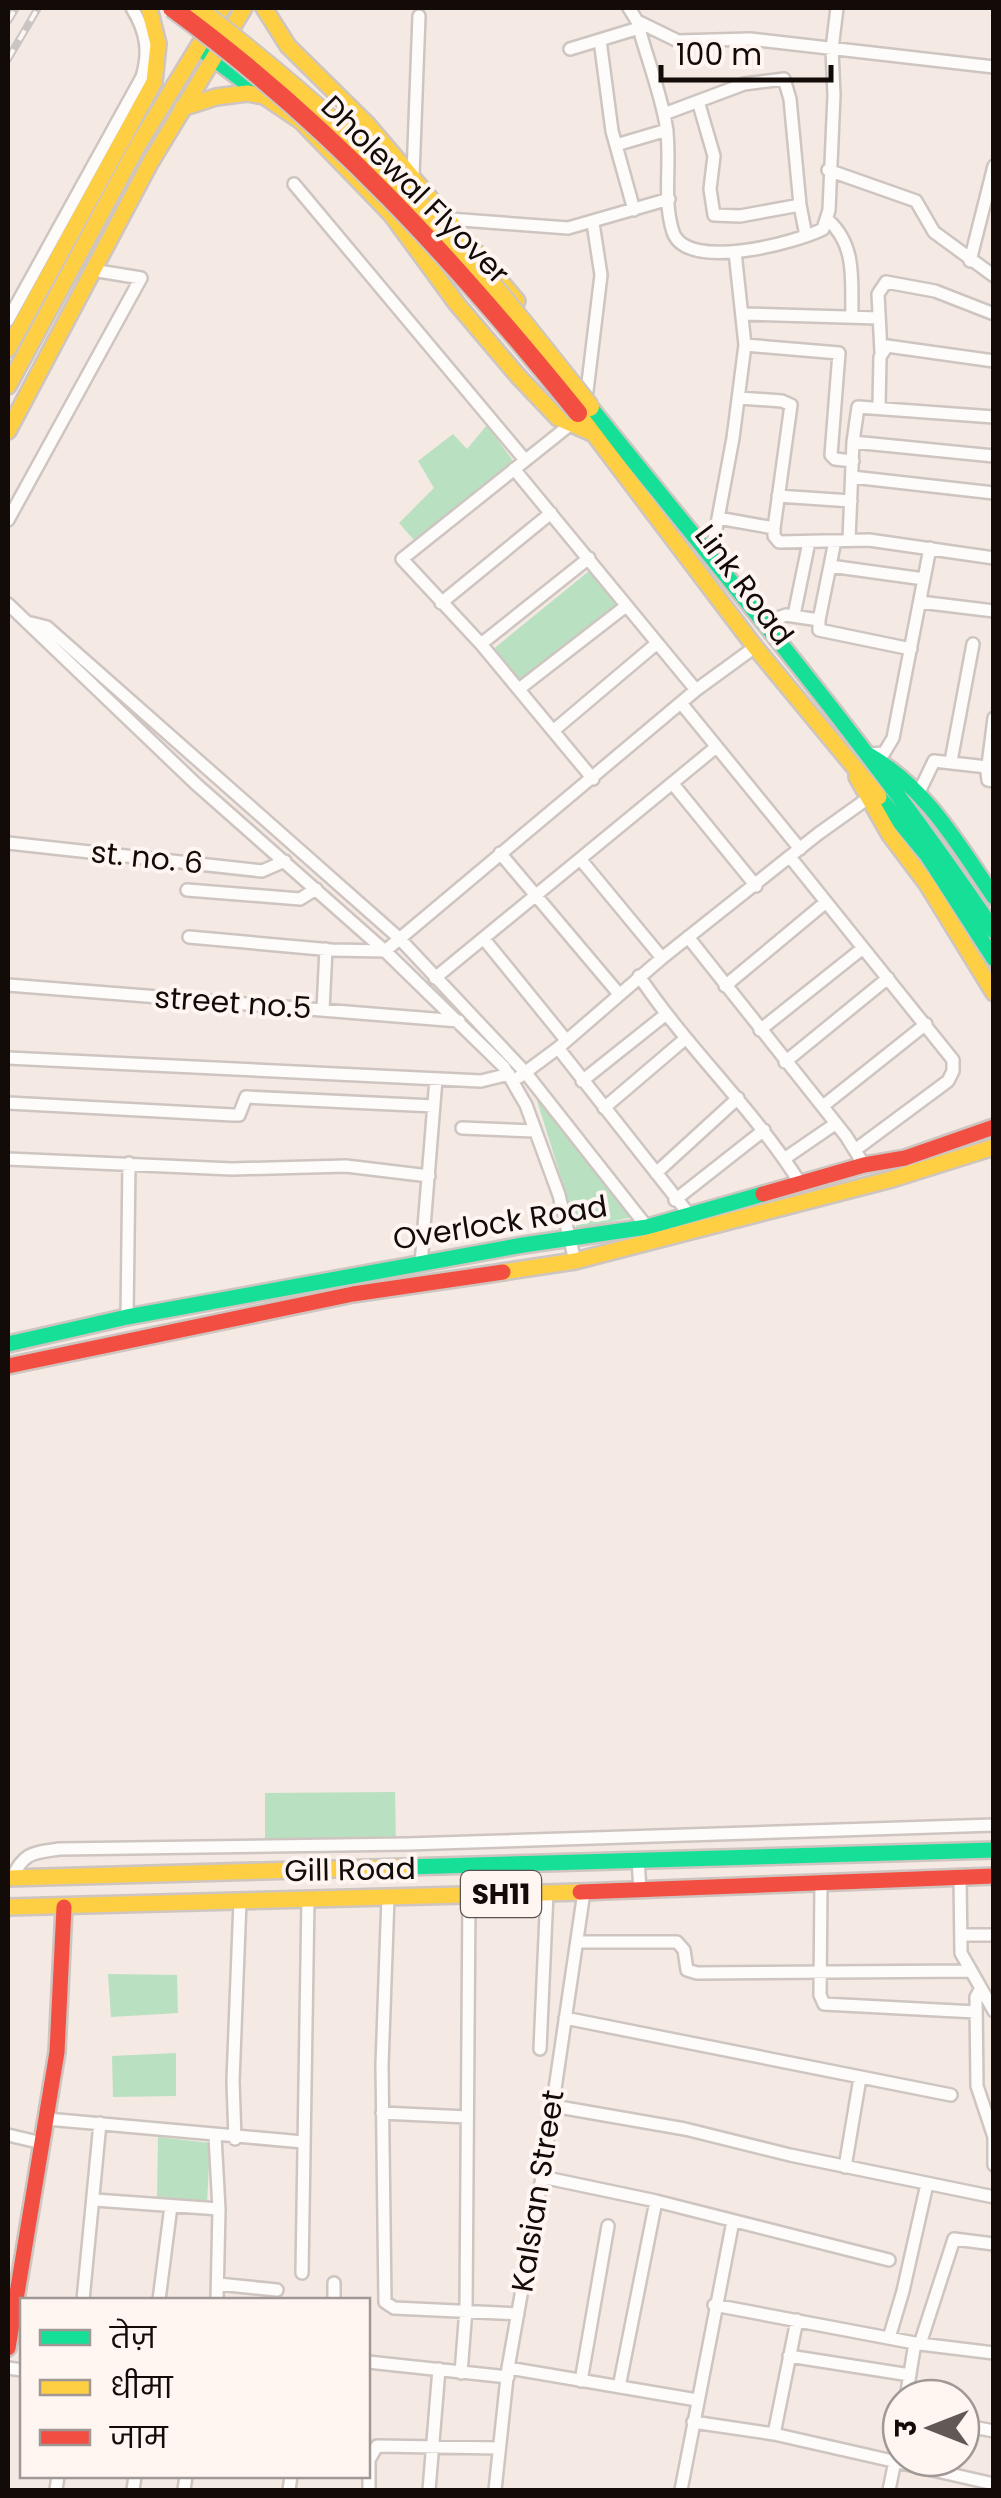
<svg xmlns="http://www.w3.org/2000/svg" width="1001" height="2498" viewBox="0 0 1001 2498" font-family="Poppins,'Noto Sans Devanagari',sans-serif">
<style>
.green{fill:#b9e0c1}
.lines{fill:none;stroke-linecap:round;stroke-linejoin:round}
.street-casing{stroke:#cec5c0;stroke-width:16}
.fast-casing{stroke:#cec5c0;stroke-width:20}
.slow-casing{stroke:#cec5c0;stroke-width:20}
.jam-casing{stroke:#cec5c0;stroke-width:20}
.street{stroke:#fdfcfb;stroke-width:11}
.fast{stroke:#16e098;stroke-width:15}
.slow{stroke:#ffcf43;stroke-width:15}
.jam{stroke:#f24e42;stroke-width:15}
.rail-casing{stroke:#c9c5c4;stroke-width:8}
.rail{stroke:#fff6f2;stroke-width:4;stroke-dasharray:11;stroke-linecap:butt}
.slow-bridge-casing{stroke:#ccc6c3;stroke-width:22;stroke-linecap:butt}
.jam-bridge-casing{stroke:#ccc6c3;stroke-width:22;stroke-linecap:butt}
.slow-bridge{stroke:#ffcf43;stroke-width:18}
.jam-bridge{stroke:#f24e42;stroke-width:18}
.labels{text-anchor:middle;stroke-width:8;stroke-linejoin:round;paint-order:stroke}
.shield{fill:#fff6f2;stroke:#59524e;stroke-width:2.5}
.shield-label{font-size:28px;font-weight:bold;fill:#120b08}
.street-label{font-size:30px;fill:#120b08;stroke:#fff6f2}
</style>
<rect width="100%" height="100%" fill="#f4e9e3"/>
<path class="green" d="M487,425L513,461L414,540L399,523L434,488L418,461L453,434L467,449Z
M589,571L617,606L525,691L491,651Z
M534,1091L633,1217L577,1229Z
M395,1792L396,1848H265V1793Z
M108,1974L177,1975L178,2013L111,2017Z
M176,2053V2096L113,2097L112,2056Z
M158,2137L210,2143L207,2204L157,2200Z"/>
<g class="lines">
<g class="street-casing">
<path id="street" d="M629,8L637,21C646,56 660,90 666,125C672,160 662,198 673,232C687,272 795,243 823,229L829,210L834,95L832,49L837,8
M637,21L678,41L750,39L994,67
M600,40L612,131L634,210
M570,49L639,28
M698,101L714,156L710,189L714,215L740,216L800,205
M664,114L744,84L784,79L790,99L800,205L806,236
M616,145L667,130
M828,170L916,201L934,232L994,276
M413,175L419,16
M294,184L525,460
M449,219L568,228L669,199
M828,220C857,246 851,281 852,317
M970,261L994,166
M743,314L878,318
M8,320L142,77C150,51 146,31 132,8
M745,345L839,353L831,455L835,459L853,461
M881,352L878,294L886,282L935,291L994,314
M587,391L601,275L593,223
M739,398L782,401L791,405L774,528V536L779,542L869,540L994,558
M879,406L880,357L887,346L994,361
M571,424L402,559L481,644L593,779
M853,442L994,456
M514,469L696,690
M852,477L994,493
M778,496L851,501
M718,518L774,528
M8,520L141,278L92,270
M849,540L853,442L858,407L994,417
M835,541L819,620V630L911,649
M711,556L733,438L745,345L735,252
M830,566L924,579
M920,602L994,611
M441,603L551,513
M8,604L196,784L385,951L504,1067L526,1105L559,1195L575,1261
M794,615L809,542
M31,623L47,627L399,938L525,1072L647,1227
M764,623L786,615L819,620
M481,644L589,558
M519,689L626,606
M681,703L800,849
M994,718L987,773L988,780L994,781
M553,731L656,644
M869,754L884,753L893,738L930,548
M951,761L973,644
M673,784L756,886
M919,792L934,761L987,767
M8,843L262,871L285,861
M500,853L619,994
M790,857L953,1060V1071L948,1081L855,1150
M581,860L662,958
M187,890L300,899L316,889
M189,937L332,950L385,951L696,690L755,647
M688,937L846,1136L864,1165
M484,939L566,1040
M639,976C688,1049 753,1108 800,1183
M435,978L715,748
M8,985L459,1021
M725,986L826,902
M323,1010L326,949
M760,1030L863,948
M558,1048L688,1213
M8,1058L481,1081L509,1074
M785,1062L888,978
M519,1077L558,1048L662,958L818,834L867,799
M582,1081L665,1015
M8,1103L233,1115H239L246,1097L434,1106
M823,1106L926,1024
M604,1108L685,1039
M462,1128L535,1131
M8,1159L232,1169L346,1166L429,1176
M784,1159L835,1124
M656,1173L738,1098
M675,1200L764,1130
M421,1264L436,1079
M127,1317L129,1163
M638,1859L640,1890
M960,1876L961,1953L994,2011
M12,1878C24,1852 33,1853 59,1849L407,1844L994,1825
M821,1882L820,1995L824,2004L976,2012
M388,1897L382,2065L385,2302L394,2308L518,2314
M961,1935H994
M578,1942H677L684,1950L687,1970L697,1973L970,1971
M980,1990L976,1997L977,2086L994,2137
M565,2018L951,2095
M540,2049L547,1893
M553,2106L685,2129L790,2155L994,2197
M382,2113L467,2117
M47,2119L303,2142
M8,2135L42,2143
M994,2138V2165
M235,2139L233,2081L240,1901
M845,2167L860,2078
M542,2177L656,2201L889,2260
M95,2200L219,2209L215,2136
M302,2273L308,1898
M334,2283V2300
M218,2284L277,2290
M83,2300L100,2123
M159,2300L171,2206
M217,2300L219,2209
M714,2305L920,2344L994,2353
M889,2338L903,2291L927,2184
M920,2344L954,2239L994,2244
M789,2356L910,2375
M368,2362L508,2377
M8,2368L22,2370
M508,2368L697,2400
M461,2373L466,2309L469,1895
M581,2381L608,2226
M619,2387L656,2201
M906,2398L915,2343
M693,2422L774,2434L994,2484
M961,2425L994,2431
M774,2434L797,2320
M56,2490L58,2476
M133,2490L135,2476
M184,2490L186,2476
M289,2490L291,2476
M369,2490V2460L377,2446L499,2448
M429,2490L439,2369
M495,2490L508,2368L542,2177L584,1892
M681,2490L733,2221
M889,2490L901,2432"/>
</g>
<g class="fast-casing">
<path id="fast" d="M202,50L261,94
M590,407C728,579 871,748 994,931
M867,754C926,787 957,843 994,897
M879,797L927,855L994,959
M8,1344L127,1317L523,1245L647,1227L763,1194
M405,1867L994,1850"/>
</g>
<g class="slow-casing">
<path id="slow" d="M264,8L288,46L367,124L517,301
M182,108L216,97L247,93L264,96L301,121L391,214L457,304L518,376L558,418L592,433
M8,349L154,82L158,44L149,8
M8,386L138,145L222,8
M578,413L755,647L879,797
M8,431L150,163L244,8
M857,777L890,835L927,884L994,993
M503,1272L575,1261L892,1179L994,1147
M8,1878L405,1867
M8,1907L580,1892"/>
</g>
<g class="jam-casing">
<path id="jam" d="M763,1194L864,1165L905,1158L994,1127
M8,1366L353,1294L503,1272
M580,1892L994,1876
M8,2348L57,2052L64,1907"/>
</g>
<use href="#street" class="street"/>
<use href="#fast" class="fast"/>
<use href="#slow" class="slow"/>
<use href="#jam" class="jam"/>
<g class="rail-casing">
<path id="rail" d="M8,21L16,8
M8,59L38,8"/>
</g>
<use href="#rail" class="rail"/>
<g class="slow-bridge-casing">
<path id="slow-bridge" d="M196,8C279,71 357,139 429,214C487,275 538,341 590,407"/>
</g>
<g class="jam-bridge-casing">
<path id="jam-bridge" d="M172,8C331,124 455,261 578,413"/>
</g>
<use href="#slow-bridge" class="slow-bridge"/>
<use href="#jam-bridge" class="jam-bridge"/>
</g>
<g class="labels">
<rect class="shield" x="461" y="1871" width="80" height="46" rx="8"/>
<g class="shield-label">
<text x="501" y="1904">SH11</text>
</g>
<g class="street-label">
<text transform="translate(415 190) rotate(45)" y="10">Dholewal Flyover</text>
<text transform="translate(744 585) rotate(53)" y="10">Link Road</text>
<text transform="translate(147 858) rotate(6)" y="10">st. no. 6</text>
<text transform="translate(233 1003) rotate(4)" y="10">street no.5</text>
<text transform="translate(500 1223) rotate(-9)" y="10">Overlock Road</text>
<text transform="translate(350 1870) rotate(-1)" y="10">Gill Road</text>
<text transform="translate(538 2191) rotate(-81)" y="10">Kalsian Street</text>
</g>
</g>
<rect width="1001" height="2498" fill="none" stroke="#120b08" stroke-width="20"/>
<rect x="20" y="2298" width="350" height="180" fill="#fff6f2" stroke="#a09894" stroke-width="2.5"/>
<rect x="40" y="2330" width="50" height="15" fill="#16e098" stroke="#a09894" stroke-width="2.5"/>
<text x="110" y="2348" font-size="30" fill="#120b08">तेज़</text>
<rect x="40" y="2380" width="50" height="15" fill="#ffcf43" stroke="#a09894" stroke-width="2.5"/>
<text x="110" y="2398" font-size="30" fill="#120b08">धीमा</text>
<rect x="40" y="2430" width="50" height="15" fill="#f24e42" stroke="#a09894" stroke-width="2.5"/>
<text x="110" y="2448" font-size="30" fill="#120b08">जाम</text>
<g transform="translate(931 2428) rotate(270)"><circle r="48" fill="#fff6f2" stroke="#a09894" stroke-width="2.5"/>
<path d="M0-8L18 38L0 25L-18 38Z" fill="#615955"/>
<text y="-15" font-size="28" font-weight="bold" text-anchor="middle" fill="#120b08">उ</text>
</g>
<path d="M661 65v15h170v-15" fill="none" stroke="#120b08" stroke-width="5"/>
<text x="676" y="65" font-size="30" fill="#120b08" stroke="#fff6f2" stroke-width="8" paint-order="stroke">100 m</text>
</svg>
